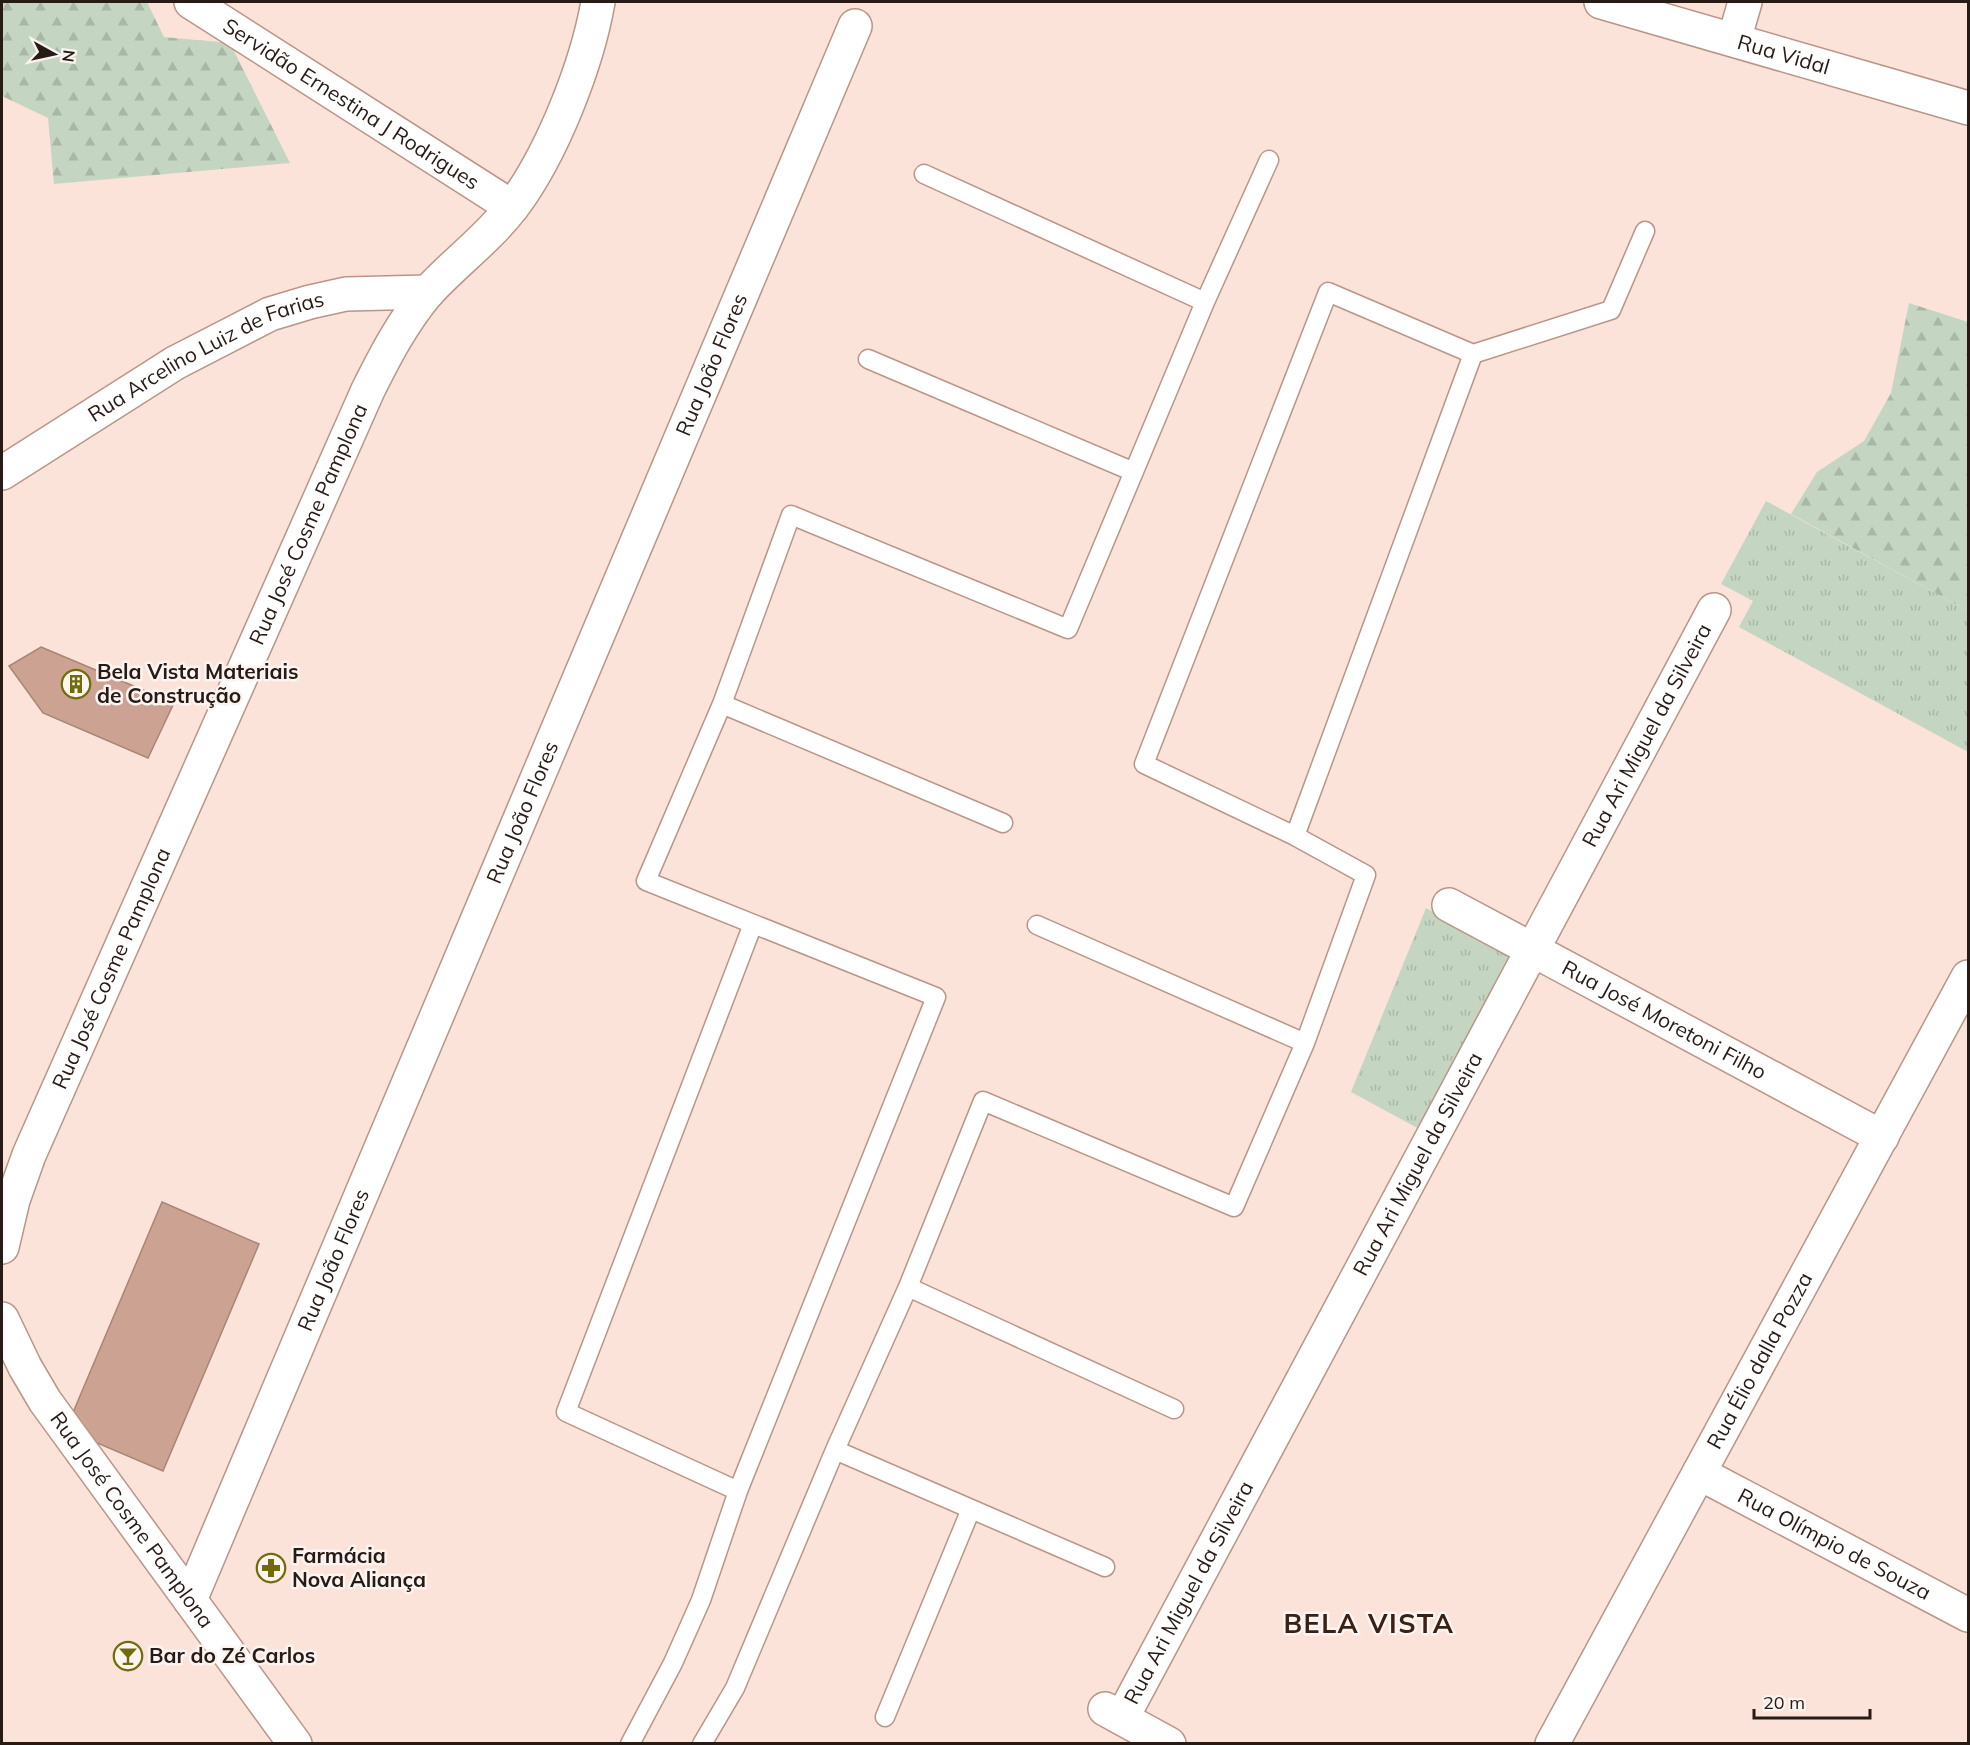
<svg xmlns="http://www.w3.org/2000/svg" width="1970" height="1745" viewBox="0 0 1970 1745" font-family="Mulish,sans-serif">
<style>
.forest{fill:url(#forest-firs)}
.park{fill:url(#park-tufts)}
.building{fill:#cca392;stroke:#a88575;stroke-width:1.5}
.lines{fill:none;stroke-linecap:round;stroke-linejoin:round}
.service-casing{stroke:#ba9587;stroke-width:21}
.minor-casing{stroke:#ba9587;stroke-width:36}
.tertiary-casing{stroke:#ba9587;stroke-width:36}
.secondary-casing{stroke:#ba9587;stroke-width:36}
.service{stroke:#fff;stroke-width:18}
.minor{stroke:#fff;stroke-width:33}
.tertiary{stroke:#fff;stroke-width:33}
.secondary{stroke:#fff;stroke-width:33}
.labels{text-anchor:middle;stroke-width:5;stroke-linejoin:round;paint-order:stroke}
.street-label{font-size:21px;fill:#281a15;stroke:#fcf4f1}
.poi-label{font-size:21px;font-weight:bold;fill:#281a15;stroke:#fcf4f1;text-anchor:start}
.district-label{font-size:27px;font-weight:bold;letter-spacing:1.5px;fill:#3d2015;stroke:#fcf4f1}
</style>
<defs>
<pattern id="forest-firs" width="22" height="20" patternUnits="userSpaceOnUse" patternTransform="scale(1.5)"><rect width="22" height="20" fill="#c4d6c2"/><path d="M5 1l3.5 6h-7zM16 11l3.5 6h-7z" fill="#a8b7a6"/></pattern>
<pattern id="park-tufts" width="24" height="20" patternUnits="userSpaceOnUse" patternTransform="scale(1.5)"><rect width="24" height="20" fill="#c4d6c2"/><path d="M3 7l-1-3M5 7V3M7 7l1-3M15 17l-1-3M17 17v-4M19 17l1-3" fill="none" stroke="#a8b7a6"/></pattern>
</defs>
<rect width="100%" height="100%" fill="#fbe3da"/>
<path class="forest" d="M2,2H147L164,37L230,43L290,163L54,184L48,118L2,96Z
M1909,303L1968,322V611L1791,514L1817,472L1864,441L1891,393Z"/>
<path class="park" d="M1766,501L1968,611V752L1739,627L1753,601L1721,584Z
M1426,908L1514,955L1421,1130L1351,1092Z"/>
<path class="building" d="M41,647L174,703L148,758L43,713L9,666Z
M162,1202L259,1244L163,1471L76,1434L69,1422Z"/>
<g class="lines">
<g class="service-casing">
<path id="service" d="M924,174L1205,302
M868,359L1134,472
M722,704L1003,823
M1295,836L1473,354
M1037,925L1305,1043
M908,1287L1174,1409
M835,1450L1105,1567
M738,1491L566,1412L753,924
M885,1717L971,1509
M630,1744L673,1663L701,1600L738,1491L936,997L646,881L722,704L791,515L1068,629L1205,302L1269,160
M702,1744L735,1688L835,1450L908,1287L983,1101L1234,1207L1305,1043L1366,875L1295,836L1144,764L1328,292L1473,354L1611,310L1645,231"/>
</g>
<g class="minor-casing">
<g id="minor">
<path id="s1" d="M191,2L512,207"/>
<path id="s2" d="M1601,2L1968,108"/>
<path d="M1734,40L1745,2"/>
<path id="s3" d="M1449,905L1882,1137"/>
<path id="s4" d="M1699,1473L1968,1615"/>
<path id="s5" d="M190,1600L855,26"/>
<path d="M1105,1709L1169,1744"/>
<path id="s6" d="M1122,1718L1714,610"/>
<path id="s7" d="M1552,1744L1968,977"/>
</g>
</g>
<g class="tertiary-casing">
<g id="tertiary">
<path id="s8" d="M2,473L175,363L270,314L310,302L346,294L428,292"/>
</g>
</g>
<g class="secondary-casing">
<g id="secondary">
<path id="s9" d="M2,1247L13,1200L29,1155L368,390C385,356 402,323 427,293C454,263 488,239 513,206C552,154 587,65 598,2"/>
<path id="s10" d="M2,1319L25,1367L45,1401L295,1744"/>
</g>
</g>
<use href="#service" class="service"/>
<use href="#minor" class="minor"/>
<use href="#tertiary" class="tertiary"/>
<use href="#secondary" class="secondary"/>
</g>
<defs>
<g id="building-ring" transform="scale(1.5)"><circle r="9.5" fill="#fcf4f1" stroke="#6f6c09" stroke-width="1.5"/><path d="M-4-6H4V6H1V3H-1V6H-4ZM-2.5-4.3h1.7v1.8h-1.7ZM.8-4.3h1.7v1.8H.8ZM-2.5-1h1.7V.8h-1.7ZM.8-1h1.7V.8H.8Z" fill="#6f6c09"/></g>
<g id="pharmacy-ring" transform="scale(1.5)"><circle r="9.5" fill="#fcf4f1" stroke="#6f6c09" stroke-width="1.5"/><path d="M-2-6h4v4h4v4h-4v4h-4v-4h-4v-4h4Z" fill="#6f6c09"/></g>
<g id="bar-ring" transform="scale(1.5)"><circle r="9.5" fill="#fcf4f1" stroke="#6f6c09" stroke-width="1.5"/><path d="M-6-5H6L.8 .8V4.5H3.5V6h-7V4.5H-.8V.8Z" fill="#6f6c09"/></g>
</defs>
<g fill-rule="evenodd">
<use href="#building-ring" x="76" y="684"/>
<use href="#pharmacy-ring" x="271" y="1568"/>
<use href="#bar-ring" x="128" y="1656"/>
</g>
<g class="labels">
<g class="street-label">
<text dy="7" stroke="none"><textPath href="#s2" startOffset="190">Rua Vidal</textPath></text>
<text dy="7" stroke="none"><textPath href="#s1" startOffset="190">Servidão Ernestina J Rodrigues</textPath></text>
<text dy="7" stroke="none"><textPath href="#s8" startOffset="236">Rua Arcelino Luiz de Farias</textPath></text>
<text dy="7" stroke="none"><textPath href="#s5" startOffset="1341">Rua João Flores</textPath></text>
<text dy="7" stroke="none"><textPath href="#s9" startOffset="786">Rua José Cosme Pamplona</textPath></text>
<text dy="7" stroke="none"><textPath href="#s6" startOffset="1114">Rua Ari Miguel da Silveira</textPath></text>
<text dy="7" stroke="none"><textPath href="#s5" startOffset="855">Rua João Flores</textPath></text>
<text dy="7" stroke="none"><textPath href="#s9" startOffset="300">Rua José Cosme Pamplona</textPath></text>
<text dy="7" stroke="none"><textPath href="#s3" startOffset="244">Rua José Moretoni Filho</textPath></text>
<text dy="7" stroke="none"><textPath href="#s6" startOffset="628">Rua Ari Miguel da Silveira</textPath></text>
<text dy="7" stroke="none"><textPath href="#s5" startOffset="369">Rua João Flores</textPath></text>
<text dy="7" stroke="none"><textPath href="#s7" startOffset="436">Rua Élio dalla Pozza</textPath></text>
<text dy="7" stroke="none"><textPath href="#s10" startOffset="240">Rua José Cosme Pamplona</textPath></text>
<text dy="7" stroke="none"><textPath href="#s4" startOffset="153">Rua Olímpio de Souza</textPath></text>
<text dy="7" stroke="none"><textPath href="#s6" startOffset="142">Rua Ari Miguel da Silveira</textPath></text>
</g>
<g class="poi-label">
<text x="97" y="679">Bela Vista Materiais<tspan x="97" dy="24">de Construção</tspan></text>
<text x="292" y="1563">Farmácia<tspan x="292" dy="24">Nova Aliança</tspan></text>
<text x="149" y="1663">Bar do Zé Carlos</text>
</g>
<g class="district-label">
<text x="1369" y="1633">BELA VISTA</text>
</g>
</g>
<rect width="1970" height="1745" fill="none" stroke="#281a15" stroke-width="6"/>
<g transform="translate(54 54) rotate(98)" stroke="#fcf4f1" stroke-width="4.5" paint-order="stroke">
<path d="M0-4.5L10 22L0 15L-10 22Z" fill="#281a15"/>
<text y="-9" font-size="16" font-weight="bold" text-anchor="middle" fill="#281a15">N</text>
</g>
<path d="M1754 1709v9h116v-9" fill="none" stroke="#281a15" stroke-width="3"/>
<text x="1763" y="1709" font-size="18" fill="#281a15" stroke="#fcf4f1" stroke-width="4.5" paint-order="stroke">20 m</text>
</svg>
